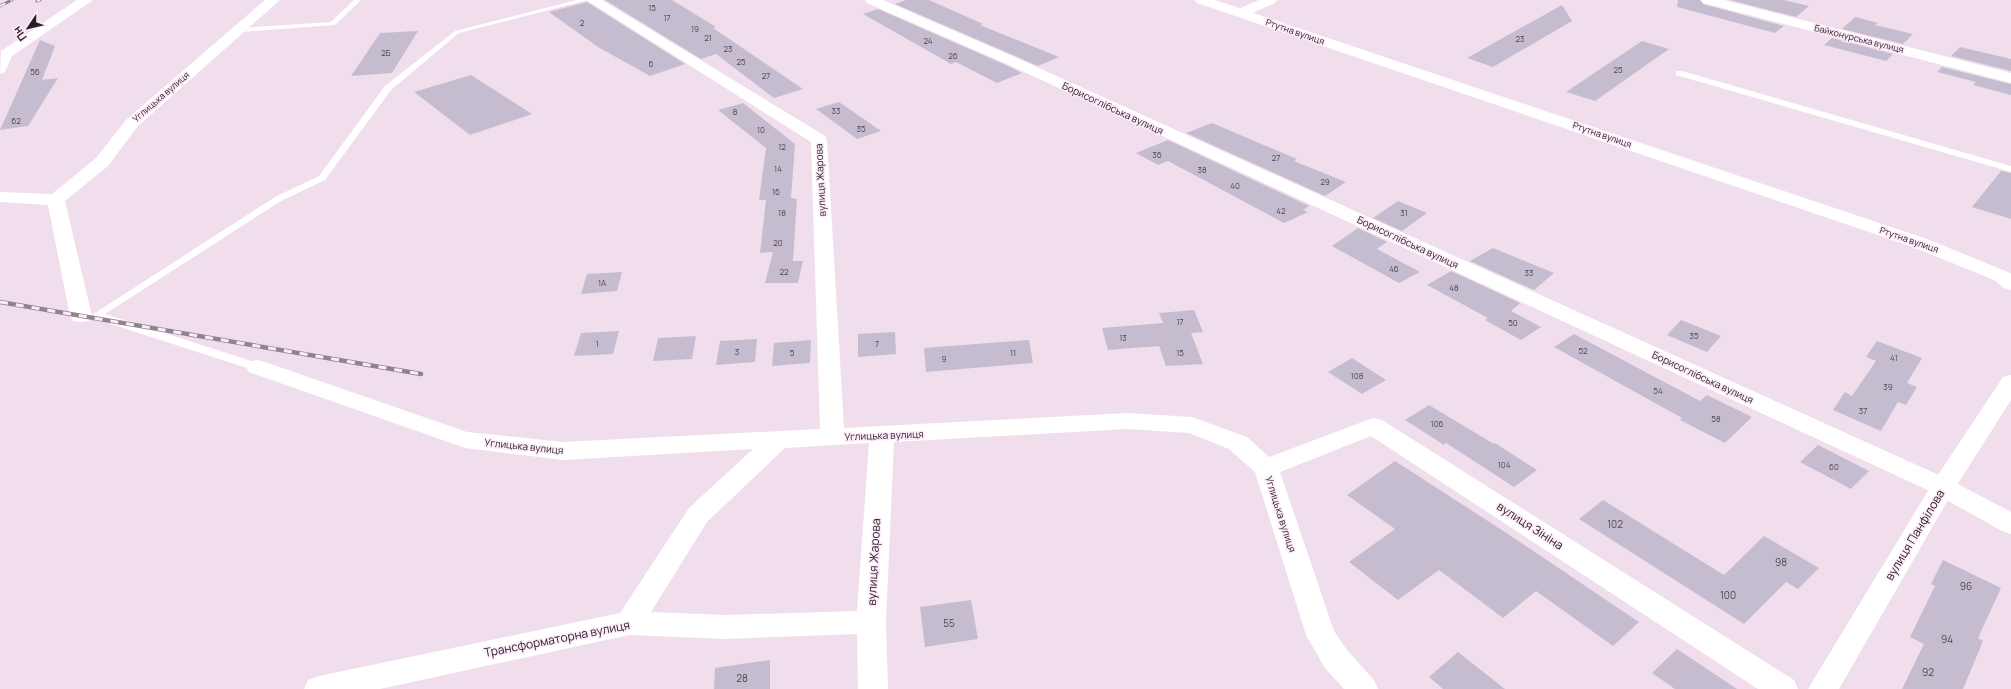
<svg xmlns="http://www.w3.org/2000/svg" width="2011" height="689" viewBox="0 0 2011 689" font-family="Manrope,sans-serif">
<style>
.building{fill:#c6bccf}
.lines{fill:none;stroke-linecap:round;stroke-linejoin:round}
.lane{fill:#fff;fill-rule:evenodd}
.street{fill:#fff;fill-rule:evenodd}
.secondary{fill:#fff;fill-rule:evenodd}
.rail-far1-casing{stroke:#90838e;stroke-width:3}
.rail-casing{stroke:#90838e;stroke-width:4.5}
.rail-far1{stroke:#feebfa;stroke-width:2;stroke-dasharray:6;stroke-linecap:butt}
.rail{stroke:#feebfa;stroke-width:3;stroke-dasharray:8;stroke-linecap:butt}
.labels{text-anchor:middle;stroke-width:3;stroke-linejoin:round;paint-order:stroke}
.number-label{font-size:8px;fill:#4e4650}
.far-street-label{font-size:9px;fill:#261f25;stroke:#feebfa}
.street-label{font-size:10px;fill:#261f25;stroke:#feebfa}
.near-number-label{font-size:10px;fill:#4e4650}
.near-street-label{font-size:12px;fill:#261f25;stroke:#feebfa}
</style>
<rect width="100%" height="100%" fill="#f1deed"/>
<path class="building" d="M605,0H672L716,27L713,28L803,89L774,98L716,54L701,59Z
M906,0H929L983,24L980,25L1059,57L1038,66L895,4Z
M1678,0H1700L1703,4L1784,26L1775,33L1677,7Z
M1730,0H1784L1809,6L1796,17Z
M587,2L685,64L650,76L598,47L549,12Z
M1562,5L1572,21L1493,67L1467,58Z
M878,9L1008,66L1022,73L997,83L956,62L951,64L863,14Z
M1855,17L1878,23L1875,25L1913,34L1903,44L1842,29Z
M418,31L392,73L351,76L380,33Z
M1832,38L1893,54L1886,61L1824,45Z
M40,40L55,46L42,80L58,78L28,126L0,130Z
M1642,41L1669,49L1595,101L1566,92Z
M1960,47L2011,59V71L1951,56Z
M1942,67L2011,84V95L1973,85L1976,82L1937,72Z
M471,75L532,114L470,135L414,92Z
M839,102L881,131L857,139L816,109Z
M743,103L795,144L791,198L797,199L793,261H803L798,283H765L773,252L760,253L766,200H759L766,148L718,110Z
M1212,123L1297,159L1294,161L1346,182L1325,196L1186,133Z
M1168,140L1309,206L1303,210L1308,212L1284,223L1168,161L1158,165L1136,153Z
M2001,171L2011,173V219L1972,207Z
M1398,201L1427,213L1402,231L1373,218Z
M1358,228L1387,242L1377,249L1420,272L1399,283L1332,246Z
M1493,248L1554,273L1534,290L1470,261Z
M1451,271L1520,303L1511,311L1541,327L1521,340L1485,320L1488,318L1427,285Z
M622,272L617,291L581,294L587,274Z
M1194,310L1203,332L1191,333L1203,364L1166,366L1159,346L1108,350L1102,328L1163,323L1159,313Z
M1681,320L1721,336L1707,352L1667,335Z
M619,331L613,354L574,356L581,333Z
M895,332L896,354L858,357V334Z
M1574,334L1700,401L1707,395L1752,417L1725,443L1680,420L1682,418L1554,347Z
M696,336L692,359L653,361L658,338Z
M757,339L755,362L716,365L720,341Z
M811,340L810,363L772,366L774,343Z
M1029,340L1033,363L926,372L924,348Z
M1877,341L1922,358L1907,383L1917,387L1906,405L1898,402L1881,431L1833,410L1845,392L1852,396L1876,361L1866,357Z
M1352,358L1386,380L1362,394L1328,372Z
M1429,405L1494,444L1495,443L1537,470L1514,487L1446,443L1444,445L1405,420Z
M1818,445L1869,471L1851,489L1800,462Z
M1395,461L1508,534L1639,622L1613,646L1536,591L1503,618L1439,570L1398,600L1349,562L1395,529L1347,495Z
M1603,500L1724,575L1764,536L1819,568L1798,589L1786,582L1744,624L1579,519Z
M1943,560L2001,588L1978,638L1983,641L1963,689H1902L1924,644L1910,637L1935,586L1931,584Z
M971,600L978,639L925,647L920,607Z
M1677,649L1737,689H1675L1652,673Z
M1458,652L1505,689H1443L1429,677Z
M770,660V689H714L715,668Z"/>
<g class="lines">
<path class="lane" d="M354,0H361L335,25L240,32L236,30L240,28L331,22Z
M577,0H588L459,33L391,90L325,180L281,201L105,314L261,364L263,367L261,370H253L108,323L92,315L275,197L319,176L385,86L455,31Z
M1676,71H1682L2011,166V172L1676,75Z"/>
<path class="street" d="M77,0H93L12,56L5,72L0,74L1,51Z
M265,0H280L138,126L108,166L65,201L92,316L89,321L81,322L73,321L70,316L48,205L0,202V192L52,194L96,158L126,120Z
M586,0H602L825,136L827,140L844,428L1127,413L1192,417L1247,437L1269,457L1373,418L1382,420L1794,680L1798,689H1758L1371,436L1280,472L1334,631L1347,650L1374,680L1378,689H1344L1325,668L1306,635L1255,472L1229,449L1189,433L1127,429L894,442L886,622L888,689H858L857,634L725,639L629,635L380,689H304L308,680L319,676L620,613L689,508L753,449L563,460L465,448L249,372L246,367L249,362L257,360L265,362L467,432L563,442L820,429L811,142ZM869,443L857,611L725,615L651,612L707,522L785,448Z
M865,0H883L1019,59L1952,481L2011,512V534L2002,531L1934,493L1009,65L867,3Z
M1259,0H1277L1275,3L1246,16H1236L1234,13L1236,10Z
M1701,0H1724L2011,73V83L1703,3Z"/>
<path class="secondary" d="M1195,0H1215L1927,239L2008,272L2011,274V290L2004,288L1994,280L1913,247L1197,3Z
M2011,375V400L1952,493L1839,689H1808L1934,481L2003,377Z"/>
<g class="rail-far1-casing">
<path id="rail-far1" d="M37,1L40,0
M0,6L12,0"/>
</g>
<g class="rail-casing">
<path id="rail" d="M0,302L421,374"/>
</g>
<use href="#rail-far1" class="rail-far1"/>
<use href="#rail" class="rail"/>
</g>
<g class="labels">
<g class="number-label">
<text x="652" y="11">15</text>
<text x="667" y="21">17</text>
<text x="582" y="26">2</text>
<text x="695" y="32">19</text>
<text x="708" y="41">21</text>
<text x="1520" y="42">23</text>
<text x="928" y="44">24</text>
<text x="728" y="52">23</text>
<text x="386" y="56">2Б</text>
<text x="953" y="59">26</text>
<text x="741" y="65">25</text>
<text x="651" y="67">6</text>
<text x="1618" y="73">25</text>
<text x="35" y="75">56</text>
<text x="766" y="79">27</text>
<text x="836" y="114">33</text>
<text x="735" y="115">8</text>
<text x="16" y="124">62</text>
<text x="861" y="132">35</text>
<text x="761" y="133">10</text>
<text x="782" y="150">12</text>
<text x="1157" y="158">36</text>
<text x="1276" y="161">27</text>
<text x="778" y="172">14</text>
<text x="1202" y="173">38</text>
<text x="1325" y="185">29</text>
<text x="1235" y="189">40</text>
<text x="776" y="195">16</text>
<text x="1281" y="214">42</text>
<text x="782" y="216">18</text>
<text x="1404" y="216">31</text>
<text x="778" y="246">20</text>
<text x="1394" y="272">46</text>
<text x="784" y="275">22</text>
<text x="1529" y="276">33</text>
<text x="602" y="286">1А</text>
<text x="1454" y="291">48</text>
<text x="1180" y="325">17</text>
<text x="1513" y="326">50</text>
<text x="1694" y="339">35</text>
<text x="1123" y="341">13</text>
<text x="597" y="347">1</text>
<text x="877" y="347">7</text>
<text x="1583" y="354">52</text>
<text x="737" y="355">3</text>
<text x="792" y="356">5</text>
<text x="1013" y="356">11</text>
<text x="1180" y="356">15</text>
<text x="1894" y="361">41</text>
<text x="944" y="362">9</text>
<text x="1357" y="379">108</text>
<text x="1888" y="390">39</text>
<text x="1658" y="394">54</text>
<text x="1863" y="414">37</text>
<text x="1716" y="422">58</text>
<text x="1437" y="427">106</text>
<text x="1504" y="468">104</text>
<text x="1834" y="470">60</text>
</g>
<g class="far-street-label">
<text transform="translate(1295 32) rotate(19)" y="3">Ртутна вулиця</text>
<text transform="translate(1859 39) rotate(14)" y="3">Байконурська вулиця</text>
<text transform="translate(161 97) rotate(-41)" y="3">Углицька вулиця</text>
<text transform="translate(1602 135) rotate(19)" y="3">Ртутна вулиця</text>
<text transform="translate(1909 240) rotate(19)" y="3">Ртутна вулиця</text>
</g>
<g class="street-label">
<text transform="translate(1113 108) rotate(25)" y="4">Борисоглібська вулиця</text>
<text transform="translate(820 180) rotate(-93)" y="4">вулиця Жарова</text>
<text transform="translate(1408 242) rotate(25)" y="4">Борисоглібська вулиця</text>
<text transform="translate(1703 377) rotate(25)" y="4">Борисоглібська вулиця</text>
<text transform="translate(884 435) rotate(-2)" y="4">Углицька вулиця</text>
<text transform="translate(524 446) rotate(6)" y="4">Углицька вулиця</text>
<text transform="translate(1281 514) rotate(72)" y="4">Углицька вулиця</text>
</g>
<g class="near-number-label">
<text x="1615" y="528">102</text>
<text x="1781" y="566">98</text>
<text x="1966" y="590">96</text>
<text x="1728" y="599">100</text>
<text x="949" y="627">55</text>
<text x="1947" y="643">94</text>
<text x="1928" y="676">92</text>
<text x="742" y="682">28</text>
</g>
<g class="near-street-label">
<text transform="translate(1530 526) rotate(33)" y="4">вулиця Зініна</text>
<text transform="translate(1915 535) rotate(-59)" y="4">вулиця Панфілова</text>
<text transform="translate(874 562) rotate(-87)" y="4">вулиця Жарова</text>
<text transform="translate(557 639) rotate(-11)" y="4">Трансформаторна вулиця</text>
</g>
</g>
<g transform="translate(28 28) rotate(235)" stroke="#feebfa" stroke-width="3" paint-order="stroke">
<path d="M0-3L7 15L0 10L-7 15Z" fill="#261f25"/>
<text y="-6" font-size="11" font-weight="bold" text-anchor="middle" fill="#261f25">Пн</text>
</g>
</svg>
